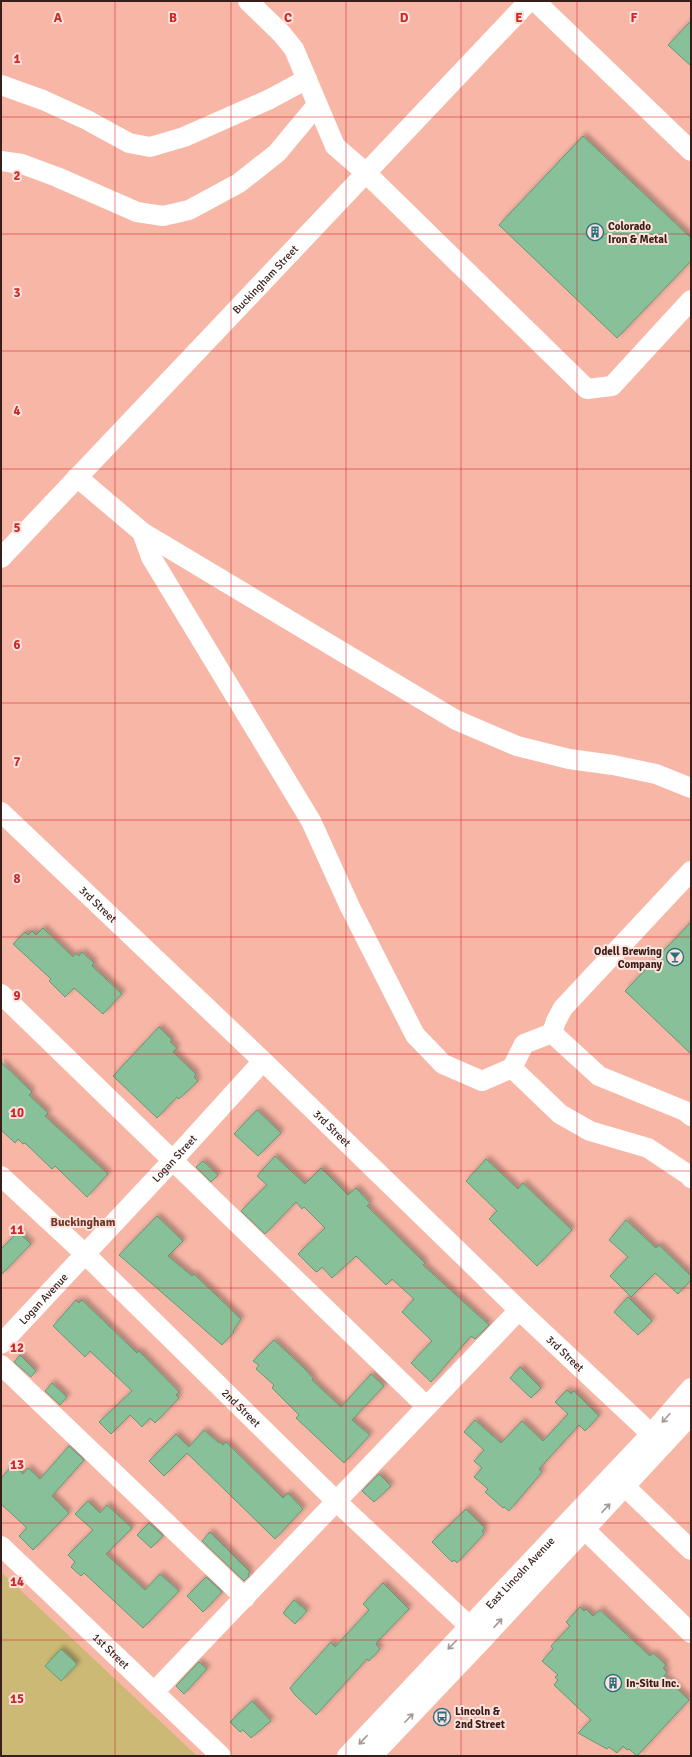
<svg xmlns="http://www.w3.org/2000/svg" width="692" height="1757" viewBox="0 0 692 1757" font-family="Signika,sans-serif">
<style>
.green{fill:#ccb975}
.building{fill:#88c099;stroke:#639a75;filter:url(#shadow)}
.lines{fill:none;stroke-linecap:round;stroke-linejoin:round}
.minor{stroke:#fff;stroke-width:20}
.oneway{stroke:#a59a97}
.grid{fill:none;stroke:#ce2827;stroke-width:1;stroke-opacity:0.55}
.labels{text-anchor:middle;stroke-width:4;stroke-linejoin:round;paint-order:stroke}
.poi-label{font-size:11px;font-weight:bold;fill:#371e18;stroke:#fee2db;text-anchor:start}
.street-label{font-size:11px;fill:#371e18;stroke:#fee2db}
.neighbourhood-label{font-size:12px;font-weight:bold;fill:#6d372a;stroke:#fee2db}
.grid-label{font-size:13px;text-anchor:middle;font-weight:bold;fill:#ce2827;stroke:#fee2db;stroke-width:4;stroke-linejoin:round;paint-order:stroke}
</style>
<defs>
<filter id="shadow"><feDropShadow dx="3.5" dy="-3.5" stdDeviation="2" flood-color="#0004"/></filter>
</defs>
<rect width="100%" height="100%" fill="#f8b6a6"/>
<path class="green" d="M1,1572L197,1756H1Z"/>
<path class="building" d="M691,21V66L668,45Z
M583,136L691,238V261L617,338L499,225Z
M691,922V1054L625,991Z
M43,928L73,957L76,953L79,956L82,952L94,963L92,966L122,994L103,1014L74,988L65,997L49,981L51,979L13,944L25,932L28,935L32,931L36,935Z
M159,1027L172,1040L170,1042L177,1048L173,1052L196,1074L194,1077L198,1081L179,1099L177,1097L157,1118L113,1076Z
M1,1062L32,1092L29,1095L48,1113L45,1116L108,1174L87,1197L55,1166L52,1169L25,1143L23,1144L18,1139L15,1143L1,1130Z
M257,1110L281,1133L258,1156L234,1134Z
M275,1156L305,1184L321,1168L348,1195L356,1188L370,1203L367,1206L425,1263L423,1265L489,1325L475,1339L471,1336L431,1382L411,1363L432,1341L402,1312L414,1299L392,1279L386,1285L356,1256L332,1278L322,1267L317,1272L315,1271L298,1254L325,1228L304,1207L302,1209L296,1202L265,1234L241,1211L267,1185L257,1176Z
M486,1159L518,1189L523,1183L572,1230L537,1266L489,1219L497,1211L466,1181Z
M203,1161L218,1175L211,1182L196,1167Z
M157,1216L183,1241L168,1256L192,1276L194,1274L241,1319L233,1331L234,1332L222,1345L119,1255Z
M626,1220L656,1248L659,1245L691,1276V1280L678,1294L655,1273L631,1297L610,1276L628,1257L609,1240Z
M18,1232L31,1244L1,1275V1249Z
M628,1297L652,1321L638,1335L614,1312Z
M76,1300L79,1303L82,1300L137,1353L139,1351L179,1392L176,1395L179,1398L155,1423L150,1418L142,1427L130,1415L111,1434L99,1422L132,1391L90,1351L85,1357L53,1326Z
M274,1340L305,1369L313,1378L312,1380L341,1407L371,1374L384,1386L352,1420L370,1435L344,1463L296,1418L299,1415L272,1388L274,1385L256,1369L259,1365L253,1361Z
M20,1355L36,1371L31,1377L14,1362Z
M520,1367L541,1388L531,1398L510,1378Z
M52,1383L67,1397L60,1405L45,1391Z
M567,1390L571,1394L574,1391L599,1416L585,1431L579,1425L539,1469L542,1472L509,1511L504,1507L503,1508L485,1492L488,1489L474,1477L482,1468L474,1461L484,1450L464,1432L475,1420L501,1443L522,1421L543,1441L568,1414L555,1402Z
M204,1430L219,1443L220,1442L223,1445L226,1442L283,1498L288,1493L303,1509L275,1539L187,1453L164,1476L149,1461L176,1434L189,1447Z
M69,1446L84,1460L52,1496L69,1513L33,1550L19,1536L27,1528L1,1504V1478L13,1465L23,1474L28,1468L40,1479Z
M379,1474L391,1486L374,1502L362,1491Z
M88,1501L100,1513L107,1505L132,1528L106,1554L145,1590L160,1574L179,1591L143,1628L84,1573L81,1576L71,1567L75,1562L68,1555L93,1530L75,1514Z
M466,1509L485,1528L482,1531L484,1534L457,1563L454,1560L452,1562L432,1542Z
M149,1523L163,1536L151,1548L137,1535Z
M210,1532L250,1572L248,1574L249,1576L244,1581L202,1541Z
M206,1577L222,1592L203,1612L187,1596Z
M383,1583L409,1609L377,1642L376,1644L380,1649L369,1661L367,1659L316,1715L294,1694L290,1688L331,1642L335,1647L369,1610L363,1604Z
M294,1600L307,1611L295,1624L283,1613Z
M580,1607L584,1611L586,1609L593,1616L600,1610L650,1656L653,1653L666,1665L663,1668L667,1672L664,1676L689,1700L637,1756L629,1749L627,1750L623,1746L617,1753L609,1747L607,1749L578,1733L591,1720L554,1685L558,1680L555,1677L558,1675L542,1661L553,1649L551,1646L570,1626L566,1622Z
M61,1649L77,1664L61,1681L45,1666Z
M199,1662L207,1669L184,1694L176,1686Z
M252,1701L271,1721L251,1738L243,1730L240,1732L230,1722Z"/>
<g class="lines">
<g class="minor">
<path d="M248,1L281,33L294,49L335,146L366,173L587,389L612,386L691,300"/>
<path d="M535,1L691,151"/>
<path d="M1,85L43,100L87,120L129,143L150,147L184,137L270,99L307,79"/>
<path d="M1,161L22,164L57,177L137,212L163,216L189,210L239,183L277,153L317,105"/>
<path d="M77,477L142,532L456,720L517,746L569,759L613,765L656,774L691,788"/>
<path d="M142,532L151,557L311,821L350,907L415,1035L443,1064L482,1081L512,1068"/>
<path id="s1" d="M1,558L529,1"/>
<path id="s2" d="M1,812L263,1061L519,1310L663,1445"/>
<path d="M1,994L426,1406"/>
<path d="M552,1033L556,1021L563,1008L691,871"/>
<path d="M691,1116L685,1111L599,1076L552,1033L524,1044L512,1068L560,1114L590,1131L648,1148L690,1176L691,1178"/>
<path id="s3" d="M1,1176L85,1254L336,1501L483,1639"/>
<path id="s4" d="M1,1344L173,1160L263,1061"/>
<path d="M1,1365L245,1598"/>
<path d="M616,1478L691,1550"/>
<path d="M576,1521L691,1633"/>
<path id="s5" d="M1,1546L221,1756"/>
<path d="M154,1692L519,1310"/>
<path id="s6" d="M347,1756L651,1434L691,1388"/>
<path d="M372,1756L483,1639L691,1415"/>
</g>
</g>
<defs><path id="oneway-shaft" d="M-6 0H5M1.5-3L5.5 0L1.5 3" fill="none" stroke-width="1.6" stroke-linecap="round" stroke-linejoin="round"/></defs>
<g class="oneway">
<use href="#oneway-shaft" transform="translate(666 1418) rotate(132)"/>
<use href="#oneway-shaft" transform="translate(606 1508) rotate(-47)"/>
<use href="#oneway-shaft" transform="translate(498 1623) rotate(-47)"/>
<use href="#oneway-shaft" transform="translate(452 1645) rotate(134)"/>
<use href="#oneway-shaft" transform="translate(409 1718) rotate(-46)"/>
<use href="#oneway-shaft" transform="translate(363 1740) rotate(133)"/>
</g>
<path class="grid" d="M115,1V1756M231,1V1756M346,1V1756M461,1V1756M577,1V1756M1,117H691M1,234H691M1,351H691M1,469H691M1,586H691M1,703H691M1,820H691M1,937H691M1,1054H691M1,1171H691M1,1288H691M1,1406H691M1,1523H691M1,1640H691"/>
<defs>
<g id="building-ring" transform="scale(0.9)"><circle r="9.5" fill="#fee2db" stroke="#296e7d" stroke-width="1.5"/><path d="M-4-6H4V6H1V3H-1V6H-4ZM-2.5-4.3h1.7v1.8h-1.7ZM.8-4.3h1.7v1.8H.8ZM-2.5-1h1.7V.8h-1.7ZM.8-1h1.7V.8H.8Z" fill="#296e7d"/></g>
<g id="bar-ring" transform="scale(0.9)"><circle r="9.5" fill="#fee2db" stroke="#296e7d" stroke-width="1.5"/><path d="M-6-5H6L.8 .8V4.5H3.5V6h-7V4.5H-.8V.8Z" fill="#296e7d"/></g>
<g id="bus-ring" transform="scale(0.9)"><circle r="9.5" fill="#fee2db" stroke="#296e7d" stroke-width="1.5"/><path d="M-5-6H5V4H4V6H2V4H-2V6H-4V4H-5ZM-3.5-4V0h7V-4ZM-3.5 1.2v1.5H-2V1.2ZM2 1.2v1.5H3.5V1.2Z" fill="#296e7d"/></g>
</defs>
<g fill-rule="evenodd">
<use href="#building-ring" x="595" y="232"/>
<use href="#bar-ring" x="675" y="957"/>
<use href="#building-ring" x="613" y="1683"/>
<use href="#bus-ring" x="442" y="1717"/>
</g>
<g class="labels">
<g class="poi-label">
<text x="608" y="230">Colorado<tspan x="608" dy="13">Iron &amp; Metal</tspan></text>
<text x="662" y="955" text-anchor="end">Odell Brewing<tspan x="662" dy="13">Company</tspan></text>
<text x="626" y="1687">In-Situ Inc.</text>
<text x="455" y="1715">Lincoln &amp;<tspan x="455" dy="13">2nd Street</tspan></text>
</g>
<g class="street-label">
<text dy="4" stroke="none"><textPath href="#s1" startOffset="384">Buckingham Street</textPath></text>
<text dy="4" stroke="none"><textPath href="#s2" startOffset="134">3rd Street</textPath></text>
<text dy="4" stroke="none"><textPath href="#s2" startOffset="458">3rd Street</textPath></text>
<text dy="4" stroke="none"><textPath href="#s4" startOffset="254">Logan Street</textPath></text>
<text dy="4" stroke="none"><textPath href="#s4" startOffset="62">Logan Avenue</textPath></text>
<text dy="4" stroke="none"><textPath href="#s2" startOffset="782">3rd Street</textPath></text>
<text dy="4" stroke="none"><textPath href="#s3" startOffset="334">2nd Street</textPath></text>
<text dy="4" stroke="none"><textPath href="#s6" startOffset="252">East Lincoln Avenue</textPath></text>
<text dy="4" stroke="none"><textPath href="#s5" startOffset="152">1st Street</textPath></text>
</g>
<g class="neighbourhood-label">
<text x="83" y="1226">Buckingham</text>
</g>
</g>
<g class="grid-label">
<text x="58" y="22">A</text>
<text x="173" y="22">B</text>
<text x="288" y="22">C</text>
<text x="404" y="22">D</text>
<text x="519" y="22">E</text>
<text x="634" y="22">F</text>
<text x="17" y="63">1</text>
<text x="17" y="180">2</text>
<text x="17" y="297">3</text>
<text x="17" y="415">4</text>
<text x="17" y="532">5</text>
<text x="17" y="649">6</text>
<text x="17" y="766">7</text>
<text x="17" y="883">8</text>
<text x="17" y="1000">9</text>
<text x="17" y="1117">10</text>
<text x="17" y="1234">11</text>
<text x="17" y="1352">12</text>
<text x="17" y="1469">13</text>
<text x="17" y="1586">14</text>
<text x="17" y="1703">15</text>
</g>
<rect width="692" height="1757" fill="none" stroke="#371e18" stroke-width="4"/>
</svg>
